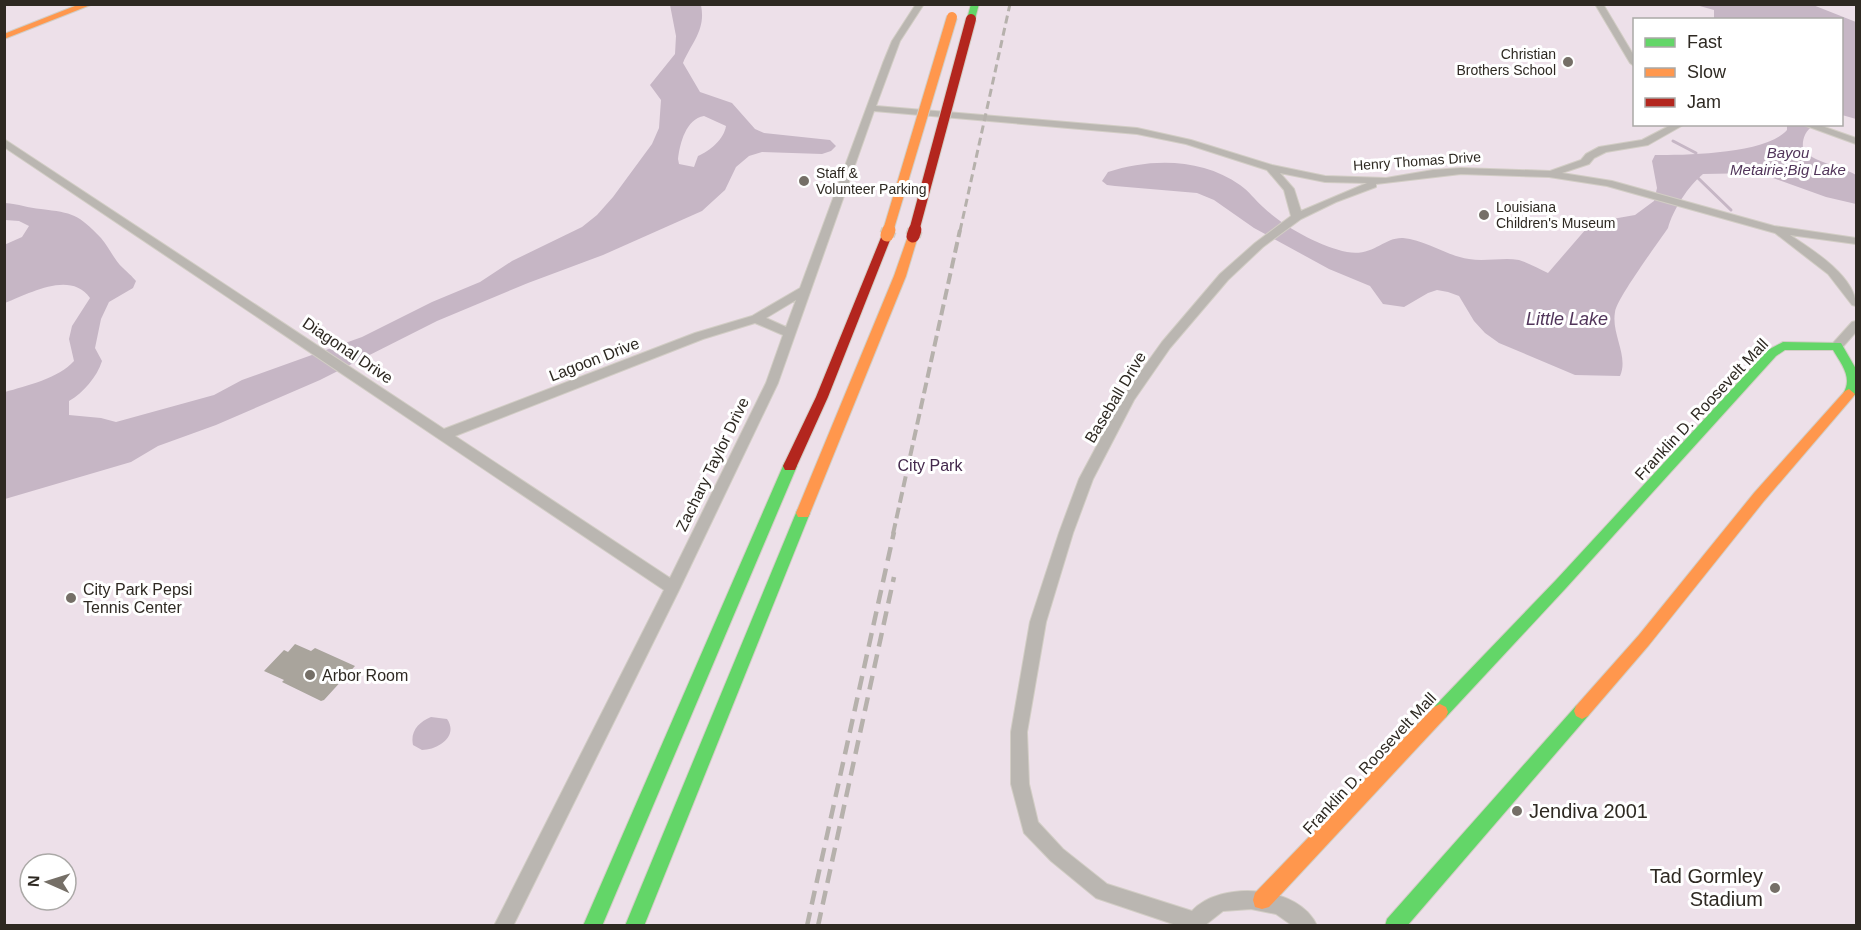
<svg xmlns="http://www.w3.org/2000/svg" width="1861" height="930" viewBox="0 0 1861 930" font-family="Helvetica,sans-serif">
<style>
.green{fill:#ede0e9;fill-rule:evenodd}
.water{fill:#c6b6c5;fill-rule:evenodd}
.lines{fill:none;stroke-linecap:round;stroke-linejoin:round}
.stream{stroke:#c6b6c5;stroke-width:3}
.building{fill:#a9a49c}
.street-casing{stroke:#d2cdc5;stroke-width:2}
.fast-casing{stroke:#d2cdc5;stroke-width:2}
.slow-casing{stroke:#d2cdc5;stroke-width:2}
.jam-casing{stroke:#d2cdc5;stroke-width:2}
.street{fill:#bab6b1;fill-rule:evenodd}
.fast{fill:#63d668;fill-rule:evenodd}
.slow{fill:#ff974d;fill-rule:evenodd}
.jam{fill:#b3261e;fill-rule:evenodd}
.rail-far2{stroke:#b6b1ac;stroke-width:3;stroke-dasharray:8 4.5;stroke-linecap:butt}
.rail-far1{stroke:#b6b1ac;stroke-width:4;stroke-dasharray:11 5;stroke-linecap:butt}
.rail{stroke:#b6b1ac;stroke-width:4.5;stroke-dasharray:14 8;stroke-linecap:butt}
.slow-bridge-far1-casing{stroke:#d2cdc5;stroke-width:12;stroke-linecap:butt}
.slow-bridge-casing{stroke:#d2cdc5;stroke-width:16;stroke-linecap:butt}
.jam-bridge-far1-casing{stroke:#d2cdc5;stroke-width:12;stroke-linecap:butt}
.jam-bridge-casing{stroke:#d2cdc5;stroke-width:16;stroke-linecap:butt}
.slow-bridge-far1{stroke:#ff974d;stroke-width:10}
.slow-bridge{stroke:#ff974d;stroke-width:13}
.jam-bridge-far1{stroke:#b3261e;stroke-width:10}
.jam-bridge{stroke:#b3261e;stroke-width:13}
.poi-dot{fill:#756f67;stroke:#fff;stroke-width:2}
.labels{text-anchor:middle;stroke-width:6;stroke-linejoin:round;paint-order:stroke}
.far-poi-label{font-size:14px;fill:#2e2922;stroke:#fff;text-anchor:start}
.far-street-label{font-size:14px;fill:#2e2922;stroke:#fff}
.far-water-label{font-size:15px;font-style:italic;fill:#51355a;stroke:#fff}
.street-label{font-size:16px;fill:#2e2922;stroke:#fff}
.park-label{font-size:16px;fill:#43284c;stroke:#fff}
.poi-label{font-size:16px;fill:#2e2922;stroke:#fff;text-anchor:start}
.water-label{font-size:18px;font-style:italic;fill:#51355a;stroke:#fff}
.near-poi-label{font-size:20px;fill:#2e2922;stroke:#fff;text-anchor:start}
</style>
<rect width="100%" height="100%" fill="#f8f2e7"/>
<path class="green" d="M5,5H1856V925L5,926ZM1634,20H1842V124H1634ZM30,864H66V900H30Z"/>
<path class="water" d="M670,5H701C706,30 692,42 683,63L700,92L732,103L755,129L764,133L830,140L836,146L831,151L822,154L762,152L749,156L736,167L725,190L702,211L603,255L528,283L437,321L320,380L216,425L158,446L131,462L5,499V392C26,386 59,378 74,361L69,339L72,326L90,298C70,270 29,294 5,303L4,245L22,237L29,226L19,221L5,220V203C19,204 28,208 41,209C73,213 78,214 101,238C109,247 114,260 123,268C128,273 131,275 136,281L133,288L109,302L101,319L95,348L102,361C97,377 83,393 69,401V415L101,418L116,422L214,395L242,380L362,337L432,302L480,282L512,261L582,227L597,215L613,197L652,144L659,128L661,100L650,85L675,54L676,36ZM704,116L726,126C724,139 710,151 698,156L694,167L679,164L678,159C680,143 686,119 704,116Z
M1696,5H1813L1856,22V119L1842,115V20L1714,19V10Z
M1787,125H1814C1805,131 1802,139 1803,149C1811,162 1841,166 1856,175V204L1826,197L1759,173L1703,174C1688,186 1673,210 1668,228C1658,243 1617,298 1615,312C1611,334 1629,356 1620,376L1575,375L1499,343L1485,333L1474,321L1459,296L1448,292L1437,290L1428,293L1404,307L1383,304L1370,286L1329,269L1254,228L1214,200L1197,193L1115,186L1107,185L1102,181L1108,172C1151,158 1202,158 1240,185C1249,191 1255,200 1263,207C1284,227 1319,246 1347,252C1373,257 1384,237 1403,238C1426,240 1447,256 1469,259C1485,262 1503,257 1519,260C1529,263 1539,269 1548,273L1586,229L1601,221L1635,215L1654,201L1657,188L1652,161L1655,155C1687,155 1766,154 1787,130Z
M431,717L447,719C459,736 438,750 422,750L413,745C410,731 419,722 431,717Z"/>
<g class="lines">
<path class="stream" d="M1673,141L1696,153
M1698,178L1731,210"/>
</g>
<path class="building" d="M295,644L311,651L315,648L355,666L324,700L321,701L282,682L284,680L264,671L284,650L288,652Z"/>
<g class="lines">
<g class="street-casing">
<path id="street" d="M916,4H924L900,41L876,106L1137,128L1191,140L1272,165L1325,176L1386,178L1433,170L1461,168L1550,171L1581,160L1586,154L1599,147L1642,140L1673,124H1685L1648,145L1606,152L1594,158L1589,164L1562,173L1612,181L1774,226L1856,238V244L1790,235C1813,250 1856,277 1856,306L1852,305L1828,274L1775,233L1607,186L1549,177L1461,174L1376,184V187L1336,202L1301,219L1263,247L1228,280L1170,348L1134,400L1093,479L1073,533L1046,622L1027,732L1029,784L1038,822L1063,849L1107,884L1192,911C1220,880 1300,885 1317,926H1293L1276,914L1251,909L1223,911L1204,926H1179L1096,898L1051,861L1024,833L1011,784V732L1030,622L1059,533L1079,479L1124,395L1162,342L1220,274L1255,243L1291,216L1284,190L1267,170L1186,144L1137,134L874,111L778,383L680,588L513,926H494L664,590L4,147V139L444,429L695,333L752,316L800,288L883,63L892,41ZM1280,173L1325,182L1367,183L1301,211L1294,189ZM796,300L786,327L766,318ZM755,323L783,335L766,383L670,578L455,436L703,339Z
M1595,4H1603L1634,56V66L1630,63Z
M1801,124H1816L1856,138V144Z
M1856,321V332L1841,349H1833L1831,346L1833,343L1852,322Z"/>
</g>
<g class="fast-casing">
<path id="fast" d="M971,4H979L975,19L971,22L967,19Z
M1783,342L1841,343L1856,369V394L1849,399L1843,394C1853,378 1842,365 1833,350H1785L1776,356L1566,588L1446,717L1440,720L1434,717L1432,712L1434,707L1556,580L1768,350Z
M790,461L795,462L797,466L602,926H583L783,466L785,462Z
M803,507L808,509L810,513L644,926H625L796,513L798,509Z
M1582,703L1588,706L1590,711L1588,716L1407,926H1385L1387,919L1576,706Z"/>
</g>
<g class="slow-casing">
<path id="slow" d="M80,4H93L4,39V34Z
M913,233L918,236L906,276L810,513L808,517H798L796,513L894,276L908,236Z
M1849,389L1855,394L1853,397L1764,501L1649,645L1588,716L1582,719L1576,716L1574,711L1576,706L1639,635L1754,493L1845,391Z
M1440,704L1446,707L1448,712L1446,717L1269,907L1262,909L1255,907L1253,900L1255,893L1434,707Z"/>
</g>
<g class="jam-casing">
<path id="jam" d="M887,232L892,235L828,397L795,470H785L783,466L816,397L882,235Z"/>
</g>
<use href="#street" class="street"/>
<use href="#fast" class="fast"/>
<use href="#slow" class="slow"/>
<use href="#jam" class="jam"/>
<path class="rail-far2" d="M960,231L1010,4"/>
<path class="rail-far1" d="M893,534L960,230"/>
<path class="rail" d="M807,926L894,532
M818,926L894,577"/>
<g class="slow-bridge-far1-casing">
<path id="slow-bridge-far1" d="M888,231L952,17"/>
</g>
<g class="slow-bridge-casing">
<path id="slow-bridge" d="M887,235L889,230"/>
</g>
<g class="jam-bridge-far1-casing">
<path id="jam-bridge-far1" d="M914,231L971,19"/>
</g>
<g class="jam-bridge-casing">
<path id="jam-bridge" d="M913,236L915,230"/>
</g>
<use href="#slow-bridge-far1" class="slow-bridge-far1"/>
<use href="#slow-bridge" class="slow-bridge"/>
<use href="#jam-bridge-far1" class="jam-bridge-far1"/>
<use href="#jam-bridge" class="jam-bridge"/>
</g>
<g class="poi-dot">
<circle cx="1568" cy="62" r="6"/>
<circle cx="804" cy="181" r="6"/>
<circle cx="1484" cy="215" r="6"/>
<circle cx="71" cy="598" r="6"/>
<circle cx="310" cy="675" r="6"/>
<circle cx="1517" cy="811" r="6"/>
<circle cx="1775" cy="888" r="6"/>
</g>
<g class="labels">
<g class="far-poi-label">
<text x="1556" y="59" text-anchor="end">Christian<tspan x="1556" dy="16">Brothers School</tspan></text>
<text x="816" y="178">Staff &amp;<tspan x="816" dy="16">Volunteer Parking</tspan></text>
<text x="1496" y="212">Louisiana<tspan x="1496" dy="16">Children's Museum</tspan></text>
</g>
<g class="far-street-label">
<text transform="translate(1417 161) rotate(-4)" y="5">Henry Thomas Drive</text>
</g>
<g class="far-water-label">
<text x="1788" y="158">Bayou<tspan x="1788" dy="17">Metairie;Big Lake</tspan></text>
</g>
<g class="street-label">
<text transform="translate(348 350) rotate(34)" y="6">Diagonal Drive</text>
<text transform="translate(594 359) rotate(-21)" y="6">Lagoon Drive</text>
<text transform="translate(1115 397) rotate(-59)" y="6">Baseball Drive</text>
<text transform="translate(1701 409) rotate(-47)" y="6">Franklin D. Roosevelt Mall</text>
<text transform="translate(712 464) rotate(-64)" y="6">Zachary Taylor Drive</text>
<text transform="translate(1369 763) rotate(-47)" y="6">Franklin D. Roosevelt Mall</text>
</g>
<g class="park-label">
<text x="930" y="471">City Park</text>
</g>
<g class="poi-label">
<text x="83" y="595">City Park Pepsi<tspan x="83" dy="18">Tennis Center</tspan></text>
<text x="322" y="681">Arbor Room</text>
</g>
<g class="water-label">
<text x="1567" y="325">Little Lake</text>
</g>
<g class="near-poi-label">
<text x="1529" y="818">Jendiva 2001</text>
<text x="1763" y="883" text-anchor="end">Tad Gormley<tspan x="1763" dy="23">Stadium</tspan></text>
</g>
</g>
<rect width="1861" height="930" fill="none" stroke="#2e2922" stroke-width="12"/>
<rect x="1633" y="18" width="210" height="108" fill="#ffffff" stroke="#aba9a7" stroke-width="1.5"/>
<rect x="1645" y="38" width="30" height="9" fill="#63d668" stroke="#aba9a7" stroke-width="1.5"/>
<text x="1687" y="48" font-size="18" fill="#2e2922">Fast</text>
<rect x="1645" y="68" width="30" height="9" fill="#ff974d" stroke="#aba9a7" stroke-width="1.5"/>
<text x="1687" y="78" font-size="18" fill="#2e2922">Slow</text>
<rect x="1645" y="98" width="30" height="9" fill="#b3261e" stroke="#aba9a7" stroke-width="1.5"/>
<text x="1687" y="108" font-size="18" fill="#2e2922">Jam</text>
<g transform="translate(48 882) rotate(273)"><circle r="28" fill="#ffffff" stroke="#aba9a7" stroke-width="1.5"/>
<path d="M0-4.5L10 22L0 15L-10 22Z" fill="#756f67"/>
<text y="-9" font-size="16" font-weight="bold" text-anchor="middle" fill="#2e2922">N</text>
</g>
</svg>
